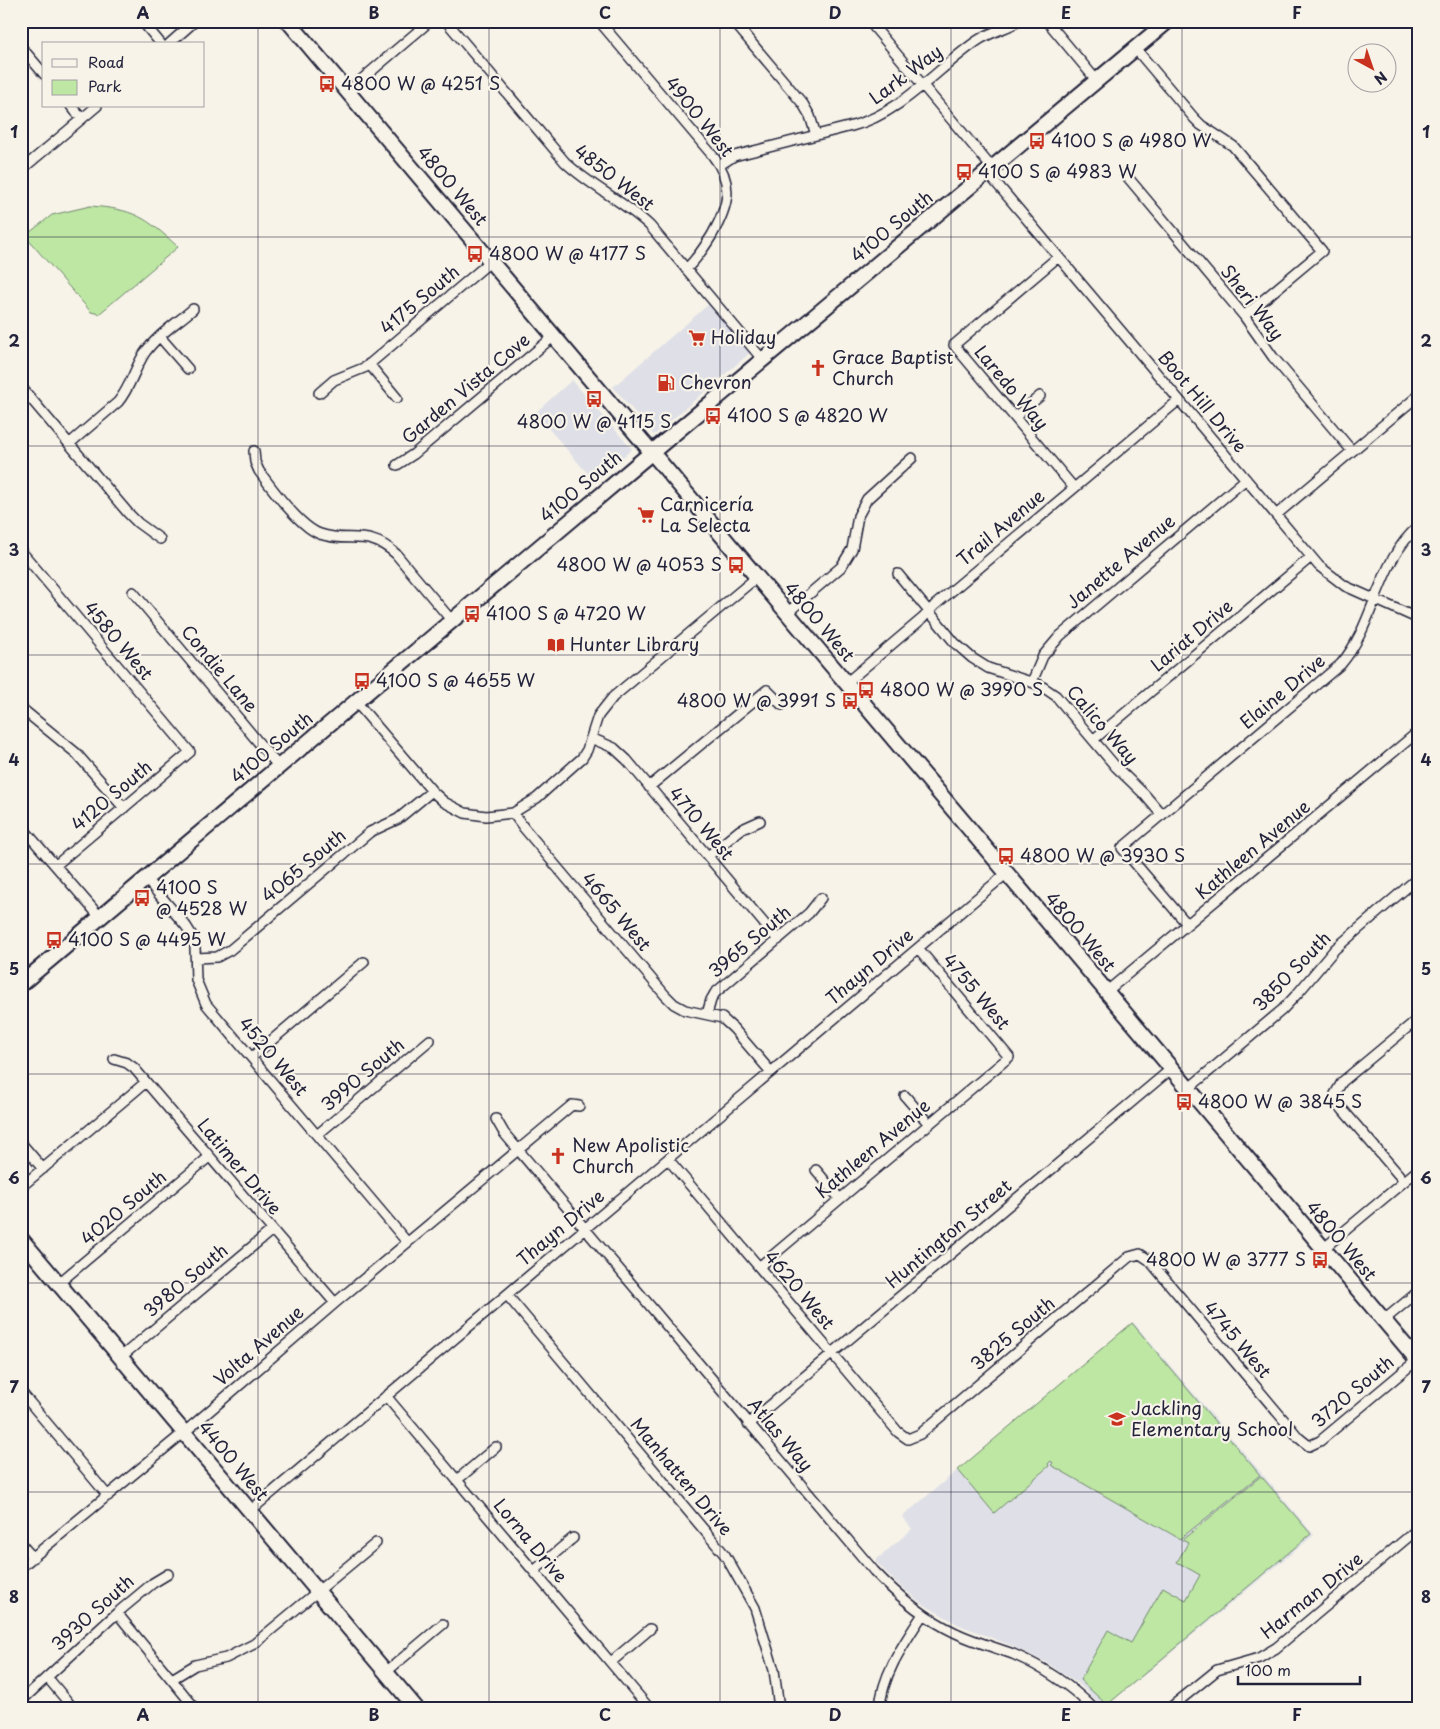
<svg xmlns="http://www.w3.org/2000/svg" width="1440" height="1729" viewBox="0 0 1440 1729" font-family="'Playpen Sans',sans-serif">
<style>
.built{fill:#dfe0e7}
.green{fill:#bde7a3;stroke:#70846f}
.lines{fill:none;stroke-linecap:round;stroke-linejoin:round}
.street-casing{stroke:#22223b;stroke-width:12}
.secondary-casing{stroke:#22223b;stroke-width:18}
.street{stroke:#f7f3e8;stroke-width:9}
.secondary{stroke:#f7f3e8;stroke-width:14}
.grid{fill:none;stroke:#22223b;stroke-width:1;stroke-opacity:0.55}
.labels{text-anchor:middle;stroke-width:4.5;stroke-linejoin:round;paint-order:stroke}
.street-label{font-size:18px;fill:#22223b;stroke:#f7f3e8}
.poi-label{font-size:18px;fill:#22223b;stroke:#f7f3e8;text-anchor:start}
.neatline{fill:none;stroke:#22223b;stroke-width:2}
.grid-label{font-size:16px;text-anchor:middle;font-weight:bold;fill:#22223b}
</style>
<rect width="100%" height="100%" fill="#f7f3e8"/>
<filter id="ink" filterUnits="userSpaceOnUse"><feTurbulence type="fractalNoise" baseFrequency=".02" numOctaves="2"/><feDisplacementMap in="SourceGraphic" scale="10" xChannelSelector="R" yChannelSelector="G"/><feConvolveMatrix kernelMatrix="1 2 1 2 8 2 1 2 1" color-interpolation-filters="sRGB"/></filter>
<g filter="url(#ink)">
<path class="built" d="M709,304L750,353L654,435L613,387Z
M572,380L632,449L595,482L535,413Z
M1133,1322L1314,1535L1104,1708L1081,1686L1047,1663L1010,1645L959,1625L921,1603L899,1585L875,1561L912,1529L902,1517Z"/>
<path class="green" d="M90,206C134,209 146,217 178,247L99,314L91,312L25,236L52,215Z
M1132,1323L1260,1475L1180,1539L1051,1465L1053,1463L1051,1461L1048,1464L1049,1466L994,1513L958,1470Z
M1261,1476L1311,1534L1107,1705L1080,1680L1108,1630L1131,1643L1163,1587L1186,1600L1200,1575L1177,1562L1188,1543L1182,1540Z"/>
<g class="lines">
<g class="street-casing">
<path id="street" d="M142,21L161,44
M446,21L565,162C591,187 624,201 650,226L763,360
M599,21L713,156C735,184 728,207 712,235C704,248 697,259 686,269
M733,21L803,104L810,116L816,135
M869,21L992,168
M1047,21L1097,81
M169,44L195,21
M21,47L44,74
M1135,48L1194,118L1201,125L1233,146L1322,251L1244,316
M347,92L430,21
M71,106L82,119
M720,165L734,156L852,126C903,112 935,70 977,41C990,32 1005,29 1019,21
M21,170L97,106
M987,172L1319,566L1345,586L1419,619
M1125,174L1244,316L1273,357L1352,451
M1058,257L954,345L1074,488
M160,337L188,369
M369,364L397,398
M21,387L128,513L138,523L160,539
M319,393L334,380L366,367L491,261
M1015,417L1040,396
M69,444L118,402C130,388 134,370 144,354C156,336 177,323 193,309
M254,451L255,462L259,471C272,489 300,527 320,534C349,544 368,528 396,554L452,621
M397,465L414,454L554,336
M1276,515L1419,395
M21,551L190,752L56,865
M898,574L955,643L972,658L988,668L1040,685L1056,696L1116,767L1144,794L1162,815
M133,592L279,767
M787,613L841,567L852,549L858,516L867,499L912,458
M1032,682L1043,656L1060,636L1246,479
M846,683L923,618L935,605L1179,400
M356,702L432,791L444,802L465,813L486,816L513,813L537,798L582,758L587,750L598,716L613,697L757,577
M21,708L76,753L124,808
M591,738L614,748L627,760L778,940
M1093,740L1311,557
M649,787L767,690L782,705
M513,813L524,828L665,995L674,1004L685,1010L722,1018L734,1029L771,1072
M21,826L100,917
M708,856L740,830L760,821
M146,879L186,926L193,937L195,947L196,980L206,1004L407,1242
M1187,924L1122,848L1341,664C1376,623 1377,561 1419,526
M196,958L217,957L230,950L370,832L398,819L432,791
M1106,992L1419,731
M707,1014L711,1000L715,993L809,913L821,898
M252,1057L364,962
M114,1059L127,1063L134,1068L335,1303
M1188,1089L1282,1010L1298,993L1335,949L1419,877
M905,1096L929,1124
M496,1119L504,1133L874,1571C898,1596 924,1618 956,1633C975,1642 994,1647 1013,1654C1043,1667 1070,1685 1093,1708
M317,1135L430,1040
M21,1143L43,1169
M668,1159L898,1432L908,1439L920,1434L1129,1257L1140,1254L1149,1260L1299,1438L1309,1446L1320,1441L1417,1360
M816,1170L840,1199
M1404,1181L1343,1110L1337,1102L1335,1094L1342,1082L1419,1018
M21,1187L146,1082
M1323,1249L1419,1169
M759,1267L1009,1057L918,948
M59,1283L209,1157
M507,1295L725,1555L755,1608L774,1670L779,1708
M1384,1320L1419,1291
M121,1357L272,1230
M21,1392L108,1496
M386,1396L649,1708
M748,1424L1171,1069
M457,1480L496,1447
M250,1511L1007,873
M21,1544L33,1558
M21,1567L193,1425L335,1303L572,1105L579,1106
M534,1571L573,1538
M117,1613L195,1708
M611,1662L650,1629
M386,1672L443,1624
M47,1677L73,1708
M172,1679L195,1665L226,1658L254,1644L376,1543
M21,1701L117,1613L153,1583L168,1574
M880,1708C882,1674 905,1642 923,1614
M1170,1708L1217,1670L1259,1658L1276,1648L1419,1528"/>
</g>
<g class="secondary-casing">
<path id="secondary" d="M288,21L1419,1362
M21,984L639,463L1168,21
M21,1239L416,1708"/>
</g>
<use href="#street" class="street"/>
<use href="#secondary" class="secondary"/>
</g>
</g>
<path class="grid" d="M258,21V1708M489,21V1708M720,21V1708M951,21V1708M1182,21V1708M21,237H1419M21,446H1419M21,655H1419M21,864H1419M21,1074H1419M21,1283H1419M21,1492H1419"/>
<defs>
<g id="bus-bare" transform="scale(1.35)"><path d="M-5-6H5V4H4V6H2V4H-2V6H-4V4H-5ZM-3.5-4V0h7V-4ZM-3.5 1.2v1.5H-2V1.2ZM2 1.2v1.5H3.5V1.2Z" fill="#c8321e" stroke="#f7f3e8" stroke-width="2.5" paint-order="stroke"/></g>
<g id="supermarket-bare" transform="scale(1.35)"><path d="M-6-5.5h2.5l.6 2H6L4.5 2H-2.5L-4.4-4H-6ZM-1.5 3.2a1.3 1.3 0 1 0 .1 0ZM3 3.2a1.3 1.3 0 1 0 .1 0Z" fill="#c8321e" stroke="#f7f3e8" stroke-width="2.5" paint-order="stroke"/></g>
<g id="church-bare" transform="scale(1.35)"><path d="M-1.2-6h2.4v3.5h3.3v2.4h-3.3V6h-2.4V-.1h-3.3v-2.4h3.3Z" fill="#c8321e" stroke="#f7f3e8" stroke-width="2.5" paint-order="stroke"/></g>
<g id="fuel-bare" transform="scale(1.35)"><path d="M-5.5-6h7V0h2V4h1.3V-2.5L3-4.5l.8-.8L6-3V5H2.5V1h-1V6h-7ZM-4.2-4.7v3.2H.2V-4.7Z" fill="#c8321e" stroke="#f7f3e8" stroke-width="2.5" paint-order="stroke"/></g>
<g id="library-bare" transform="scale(1.35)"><path d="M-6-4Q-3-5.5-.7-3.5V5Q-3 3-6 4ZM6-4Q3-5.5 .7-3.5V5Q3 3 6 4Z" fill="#c8321e" stroke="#f7f3e8" stroke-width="2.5" paint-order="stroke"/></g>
<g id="school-bare" transform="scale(1.35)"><path d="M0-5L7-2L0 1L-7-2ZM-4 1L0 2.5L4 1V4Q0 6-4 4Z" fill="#c8321e" stroke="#f7f3e8" stroke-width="2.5" paint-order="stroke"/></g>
</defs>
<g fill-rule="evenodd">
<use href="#bus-bare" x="327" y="84"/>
<use href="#bus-bare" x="1037" y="141"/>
<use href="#bus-bare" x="964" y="172"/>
<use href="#bus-bare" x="475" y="254"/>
<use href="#supermarket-bare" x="697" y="338"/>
<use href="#church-bare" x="818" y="368"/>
<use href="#fuel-bare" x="666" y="383"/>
<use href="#bus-bare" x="594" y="399"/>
<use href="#bus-bare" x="713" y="416"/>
<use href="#supermarket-bare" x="646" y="515"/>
<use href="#bus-bare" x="736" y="565"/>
<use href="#bus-bare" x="472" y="614"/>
<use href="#library-bare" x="556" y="645"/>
<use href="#bus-bare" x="362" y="681"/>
<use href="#bus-bare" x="866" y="690"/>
<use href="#bus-bare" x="850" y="701"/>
<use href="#bus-bare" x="1006" y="856"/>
<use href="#bus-bare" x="142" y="898"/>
<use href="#bus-bare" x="54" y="940"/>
<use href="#bus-bare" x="1184" y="1102"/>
<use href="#church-bare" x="558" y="1156"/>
<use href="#bus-bare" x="1320" y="1260"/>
<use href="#school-bare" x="1117" y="1419"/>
</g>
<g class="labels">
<g class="street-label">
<text transform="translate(906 75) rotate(-37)" y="6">Lark Way</text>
<text transform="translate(699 117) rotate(51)" y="6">4900 West</text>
<text transform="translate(614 178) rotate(38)" y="6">4850 West</text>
<text transform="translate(452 186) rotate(50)" y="6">4800 West</text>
<text transform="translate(892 227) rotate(-40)" y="6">4100 South</text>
<text transform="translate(420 300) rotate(-40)" y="6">4175 South</text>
<text transform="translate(1252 303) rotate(52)" y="6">Sheri Way</text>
<text transform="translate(1011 388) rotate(50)" y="6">Laredo Way</text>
<text transform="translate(466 389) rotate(-40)" y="6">Garden Vista Cove</text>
<text transform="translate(1202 402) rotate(50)" y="6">Boot Hill Drive</text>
<text transform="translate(581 487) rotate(-40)" y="6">4100 South</text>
<text transform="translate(1001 528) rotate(-40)" y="6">Trail Avenue</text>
<text transform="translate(1121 562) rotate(-40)" y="6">Janette Avenue</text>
<text transform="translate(819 622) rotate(50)" y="6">4800 West</text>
<text transform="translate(1192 636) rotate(-40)" y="6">Lariat Drive</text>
<text transform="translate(118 641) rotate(50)" y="6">4580 West</text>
<text transform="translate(219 669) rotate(50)" y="6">Condie Lane</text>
<text transform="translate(1283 692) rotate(-40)" y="6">Elaine Drive</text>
<text transform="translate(1102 725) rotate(49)" y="6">Calico Way</text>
<text transform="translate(272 748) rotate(-40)" y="6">4100 South</text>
<text transform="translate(112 796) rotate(-40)" y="6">4120 South</text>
<text transform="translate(701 824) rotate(50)" y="6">4710 West</text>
<text transform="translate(1253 850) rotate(-40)" y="6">Kathleen Avenue</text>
<text transform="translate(304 866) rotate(-40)" y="6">4065 South</text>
<text transform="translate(616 912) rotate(50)" y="6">4665 West</text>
<text transform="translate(1080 932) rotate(50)" y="6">4800 West</text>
<text transform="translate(750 942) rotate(-40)" y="6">3965 South</text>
<text transform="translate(870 967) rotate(-40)" y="6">Thayn Drive</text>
<text transform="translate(1292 972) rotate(-46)" y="6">3850 South</text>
<text transform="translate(976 992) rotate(50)" y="6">4755 West</text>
<text transform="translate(273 1057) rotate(50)" y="6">4520 West</text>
<text transform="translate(363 1075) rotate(-40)" y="6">3990 South</text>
<text transform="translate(873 1149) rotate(-40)" y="6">Kathleen Avenue</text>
<text transform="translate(239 1167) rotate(50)" y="6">Latimer Drive</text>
<text transform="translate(124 1208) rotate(-40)" y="6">4020 South</text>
<text transform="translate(561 1228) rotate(-40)" y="6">Thayn Drive</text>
<text transform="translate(949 1234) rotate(-40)" y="6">Huntington Street</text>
<text transform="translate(1341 1241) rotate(50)" y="6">4800 West</text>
<text transform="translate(186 1281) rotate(-40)" y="6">3980 South</text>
<text transform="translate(799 1290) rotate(50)" y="6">4620 West</text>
<text transform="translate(1013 1334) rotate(-40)" y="6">3825 South</text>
<text transform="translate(1237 1340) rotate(50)" y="6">4745 West</text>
<text transform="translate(259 1346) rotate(-41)" y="6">Volta Avenue</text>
<text transform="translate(1353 1392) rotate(-40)" y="6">3720 South</text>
<text transform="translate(780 1435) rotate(50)" y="6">Atlas Way</text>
<text transform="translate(233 1461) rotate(50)" y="6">4400 West</text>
<text transform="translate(681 1477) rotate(50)" y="6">Manhatten Drive</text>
<text transform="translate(530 1541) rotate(50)" y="6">Lorna Drive</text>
<text transform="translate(1312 1596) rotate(-39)" y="6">Harman Drive</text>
<text transform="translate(93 1613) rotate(-42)" y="6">3930 South</text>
</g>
<g class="poi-label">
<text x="341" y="90">4800 W @ 4251 S</text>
<text x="1051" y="147">4100 S @ 4980 W</text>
<text x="978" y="178">4100 S @ 4983 W</text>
<text x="489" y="260">4800 W @ 4177 S</text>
<text x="711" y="344">Holiday</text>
<text x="832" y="364">Grace Baptist<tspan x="832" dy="21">Church</tspan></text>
<text x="680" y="389">Chevron</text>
<text x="727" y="422">4100 S @ 4820 W</text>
<text x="594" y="428" text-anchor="middle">4800 W @ 4115 S</text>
<text x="660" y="511">Carnicería<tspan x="660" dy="21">La Selecta</tspan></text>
<text x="722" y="571" text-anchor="end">4800 W @ 4053 S</text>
<text x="486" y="620">4100 S @ 4720 W</text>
<text x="570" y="651">Hunter Library</text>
<text x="376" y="687">4100 S @ 4655 W</text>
<text x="880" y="696">4800 W @ 3990 S</text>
<text x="836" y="707" text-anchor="end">4800 W @ 3991 S</text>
<text x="1020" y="862">4800 W @ 3930 S</text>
<text x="156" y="894">4100 S<tspan x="156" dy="21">@ 4528 W</tspan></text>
<text x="68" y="946">4100 S @ 4495 W</text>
<text x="1198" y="1108">4800 W @ 3845 S</text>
<text x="572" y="1152">New Apolistic<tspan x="572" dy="21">Church</tspan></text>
<text x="1306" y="1266" text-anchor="end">4800 W @ 3777 S</text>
<text x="1131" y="1415">Jackling<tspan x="1131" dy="21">Elementary School</tspan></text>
</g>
</g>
<rect width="1440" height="1729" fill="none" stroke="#f7f3e8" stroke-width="55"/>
<rect x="42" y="42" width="162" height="65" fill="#f7f3e8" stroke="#a29fa3"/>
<rect x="52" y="59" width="25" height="8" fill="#f7f3e8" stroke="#a29fa3"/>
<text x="88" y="68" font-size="15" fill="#22223b">Road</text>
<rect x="52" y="80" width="25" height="15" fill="#bde7a3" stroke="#a29fa3"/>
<text x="88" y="92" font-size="15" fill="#22223b">Park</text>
<g transform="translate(1372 68) rotate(140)"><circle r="24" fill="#f7f3e8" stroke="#a29fa3"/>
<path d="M0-4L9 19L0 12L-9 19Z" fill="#c8321e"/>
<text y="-8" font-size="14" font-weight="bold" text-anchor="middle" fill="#22223b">N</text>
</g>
<path d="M1238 1676v8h122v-8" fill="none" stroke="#22223b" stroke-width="2.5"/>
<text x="1245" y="1676" font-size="15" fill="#22223b" stroke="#f7f3e8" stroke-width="4" paint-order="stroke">100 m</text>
<rect x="28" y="28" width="1384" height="1674" class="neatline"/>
<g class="grid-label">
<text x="143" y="19">A</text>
<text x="374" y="19">B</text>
<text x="605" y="19">C</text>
<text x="835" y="19">D</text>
<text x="1066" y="19">E</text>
<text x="1297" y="19">F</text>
<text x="14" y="138">1</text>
<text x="1426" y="138">1</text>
<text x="14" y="347">2</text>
<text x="1426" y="347">2</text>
<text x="14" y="556">3</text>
<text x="1426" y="556">3</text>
<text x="14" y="766">4</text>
<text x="1426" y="766">4</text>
<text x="14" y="975">5</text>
<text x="1426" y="975">5</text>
<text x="14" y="1184">6</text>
<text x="1426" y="1184">6</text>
<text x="14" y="1393">7</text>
<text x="1426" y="1393">7</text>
<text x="14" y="1603">8</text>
<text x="1426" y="1603">8</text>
<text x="143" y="1721">A</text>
<text x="374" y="1721">B</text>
<text x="605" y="1721">C</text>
<text x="835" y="1721">D</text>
<text x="1066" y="1721">E</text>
<text x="1297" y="1721">F</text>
</g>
</svg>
